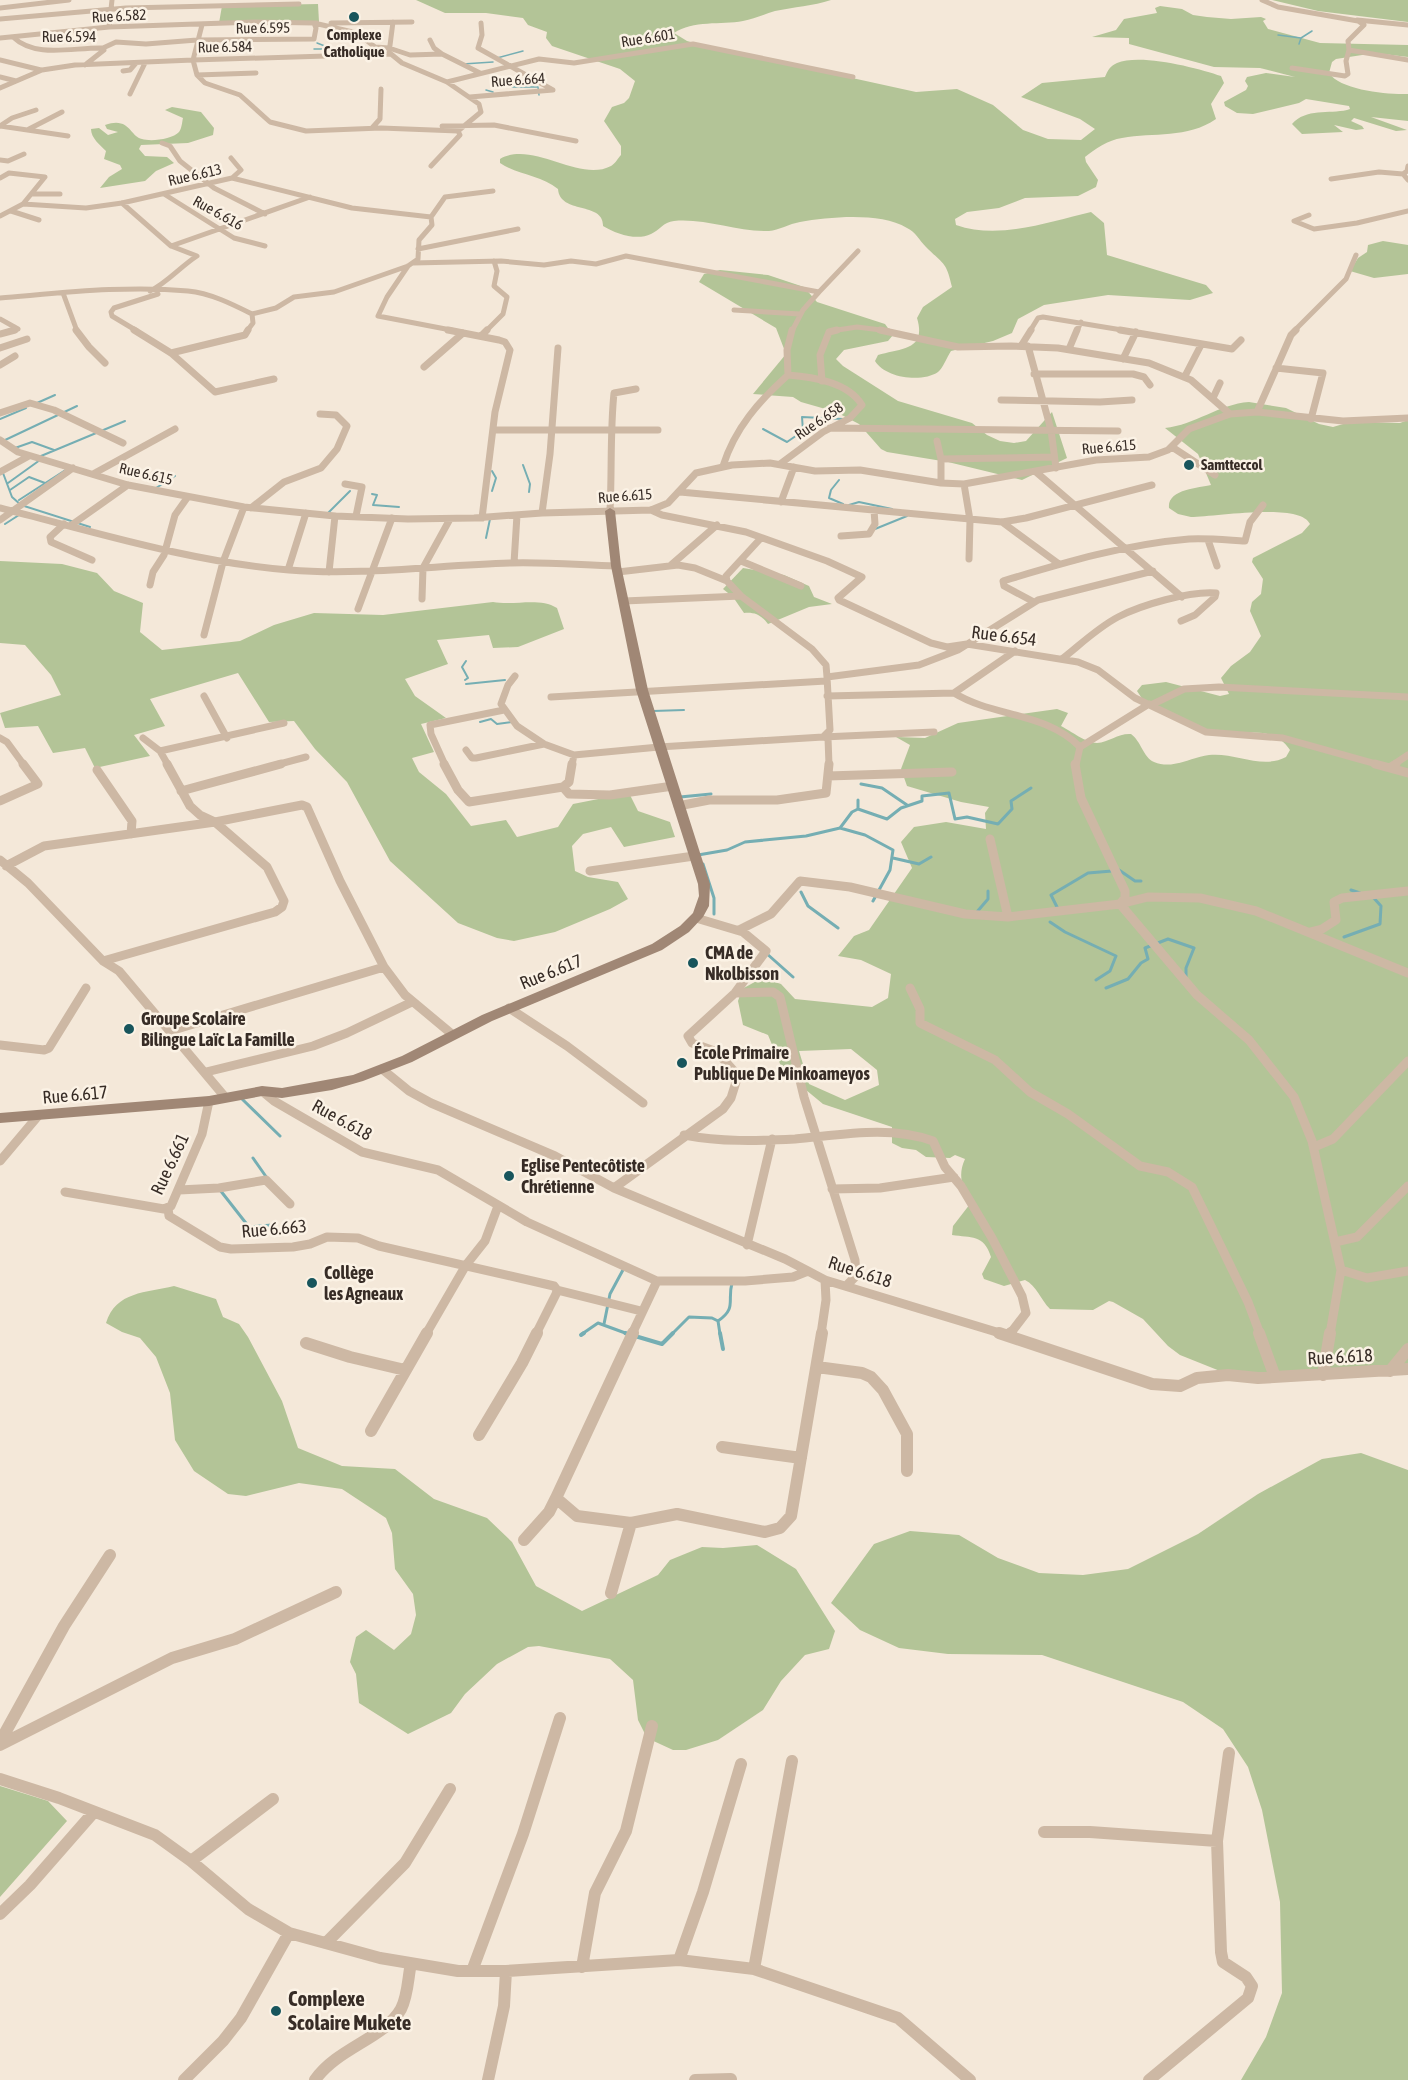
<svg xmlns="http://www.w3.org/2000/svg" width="1408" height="2080" viewBox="0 0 1408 2080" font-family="'Asap Condensed',sans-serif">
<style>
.green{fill:#b3c497;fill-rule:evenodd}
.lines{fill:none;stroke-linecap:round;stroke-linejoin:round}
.stream-far3{stroke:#75aeb3;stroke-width:1.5}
.stream-far2{stroke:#75aeb3;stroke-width:2}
.stream-far1{stroke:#75aeb3;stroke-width:3}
.stream{stroke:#75aeb3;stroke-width:4}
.street-far3{stroke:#cdb8a4;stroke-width:5}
.street-far2{stroke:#cdb8a4;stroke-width:7}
.street-far1{stroke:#cdb8a4;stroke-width:9}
.street{stroke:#cdb8a4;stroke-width:12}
.secondary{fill:#a08775;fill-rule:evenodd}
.poi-dot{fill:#18555c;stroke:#fbf2e5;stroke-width:2}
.labels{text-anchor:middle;stroke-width:5;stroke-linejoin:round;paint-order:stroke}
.far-street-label{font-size:15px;fill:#372c26;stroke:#fbf2e5}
.far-poi-label{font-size:15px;font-weight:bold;fill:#372c26;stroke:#fbf2e5}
.street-label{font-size:18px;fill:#372c26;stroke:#fbf2e5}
.poi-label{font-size:18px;font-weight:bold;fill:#372c26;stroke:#fbf2e5;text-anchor:start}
.near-poi-label{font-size:21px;font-weight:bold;fill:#372c26;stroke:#fbf2e5;text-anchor:start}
</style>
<rect width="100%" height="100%" fill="#f4e8d9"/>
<path class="green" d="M416,0H831C813,6 794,7 775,11C765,14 754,19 743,21C721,25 693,20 674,33L687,41L702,45L916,92L957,89L993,105L1023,130L1048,139L1081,140L1095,129L1080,119L1021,97L1042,83L1105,77C1108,70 1110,66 1117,63C1140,53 1198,68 1221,76L1224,83L1211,104L1216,119C1187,139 1154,132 1122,138C1108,140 1095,149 1085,157L1086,162L1098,180L1096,187L1078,196L1025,198L999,208L967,212L955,219L956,225C999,240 1048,222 1091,212L1104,223L1107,255L1206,285L1213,293L1190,300L1108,295L1044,305L1018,319L1012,333L993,341L951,351C947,357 943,368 938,372C922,383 885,378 875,361L878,355C900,348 927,351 917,318L923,307L952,287C946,261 944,265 926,247C919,240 916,232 907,228C880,212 830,217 800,222C789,224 779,230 769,231C737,232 705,218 674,221C663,222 660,230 651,234C637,241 616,234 603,226C604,201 560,215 558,189C541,175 518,175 500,163V159C533,140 579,183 611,166C615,164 618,158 621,155V146L604,121L612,107L624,103L629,98L635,81L620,69L552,46L546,38L547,32L528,25L523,18L486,13H445Z
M1272,0H1408V22L1318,11Z
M318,4L319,22L219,23L222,6Z
M1160,6L1182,9L1193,15L1207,17L1231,19L1261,17L1266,19L1263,21L1268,29L1320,43L1408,45V57L1375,53L1336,59L1332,62L1329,73C1340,90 1388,95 1408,94V121L1371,117L1407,130L1396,131L1354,118L1351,121L1362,126L1364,129L1356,130L1334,125L1343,132L1302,134L1292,124C1306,108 1329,114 1347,110L1350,109L1349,106L1306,99L1299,103L1253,114L1237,113L1225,106L1224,102L1246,90L1248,86L1245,81L1247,77L1266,73L1295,77L1260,68L1214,67L1129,44V38L1092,37L1116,30L1124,19L1157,13L1155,8Z
M172,107L201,112L214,128L213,135L188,143L141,145L139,149L145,156L167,157L174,163L156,171L145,181L100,188L109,177L122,169L120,165L104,159L106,151C100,145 91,138 91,129L99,128L108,135L118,132L107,129L105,125C130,116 130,137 142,139C151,142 173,139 179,132C182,128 182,122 183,118L165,110Z
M1383,241L1408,245V274L1374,278L1350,271L1358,258L1367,252L1368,245Z
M720,270L768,275L804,287L817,302L885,324L893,335L888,341L844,350L836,359L843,366L898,401L972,423L987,435L1000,441L1014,443L1026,441L1052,412L1067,458L1022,480L948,462L887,452L881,449L859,424L836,412L801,402L793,397L753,394L786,354L776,328L699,282L704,274Z
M1249,402L1286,408L1319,424L1333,427L1350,422L1400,423L1408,420V1366L1265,1374L1220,1371L1180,1355L1168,1346L1143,1319L1113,1302L1109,1301L1093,1310L1050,1309C1040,1299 1037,1286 1025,1280L1004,1286L984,1279L982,1274L991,1257C984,1234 971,1238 952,1235L953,1226L970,1204C963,1188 957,1176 965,1159L955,1155L950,1158L926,1157L916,1150L902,1148L892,1143V1127L823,1104L783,1071L768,1035L743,1025L738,1001L742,989L762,978L781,984L795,999L872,1007L888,998L891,974L861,960L838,956L854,936L869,930L912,868L901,842L914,827L946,822L986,829L985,813L989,807L961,802L907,786L901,769L910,745L896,737L925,738L958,723L1057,709L1068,713L1061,726C1071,731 1086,743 1097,743C1109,742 1119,733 1131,734C1141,741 1143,757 1154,762C1173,770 1191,757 1209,755C1235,752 1262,770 1286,757L1290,750C1270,720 1235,739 1211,733C1191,728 1162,709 1143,700L1137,691L1142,685L1166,682L1220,696L1229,694L1221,678L1231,666L1250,652L1261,636L1250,611L1252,602L1261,594L1263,579L1252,562L1253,558L1302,533L1310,524C1300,502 1214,517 1191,517L1178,514L1169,508C1167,489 1199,488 1211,485L1198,454L1165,428C1195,425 1219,404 1249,402ZM851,1049L877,1070L879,1085L845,1100L809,1084L799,1051Z
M0,561L62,564L97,573L114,591L143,603L140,632L162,650L240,641L274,625L314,613L383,615L493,602C514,606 539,597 557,608L564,629L518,647L493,648L489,635L437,640L448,664L405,679L415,696L446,718L421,724L434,752L412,758L419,772L446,794L471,826L506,820L517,837L558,827L573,804L629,793L638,811L670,822L675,837L624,847L611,827L583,834L572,846L575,871L588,877L618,882L628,899L610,909L555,932L514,941L497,938L458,923L390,861L347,782L315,749L294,721L269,722L238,673L150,699L165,726L134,735L150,756L95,768L85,748L53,753L38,726L5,728L0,713L61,695L51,675L25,645L0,643Z
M743,568L784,575L809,586L814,597L832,604L809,607L768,624C761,615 755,612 744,613L733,597L723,589Z
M174,1286L216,1299L223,1317L239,1324L248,1337L282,1401L298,1448L342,1466L395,1469L434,1499L487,1518L512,1542L536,1586L582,1611L658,1575L670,1560L702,1547L723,1548L757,1545L796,1569L835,1631L829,1649L805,1655L781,1681L763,1710L718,1740L686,1750H673L647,1738L638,1720L633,1680L610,1659L539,1646L528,1647L497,1664L465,1694L451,1713L408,1734L359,1703L356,1674L350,1662L356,1637L366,1630L394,1650L411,1634L416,1615L413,1594L395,1569L392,1533L386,1518L342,1489L299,1483L246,1496L228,1494L194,1471L175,1440L170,1393L156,1357L140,1338L122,1332L106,1323C116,1291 146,1293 174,1286Z
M1361,1453L1408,1470V2080H1241L1266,2037L1282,1993L1280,1902L1262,1810L1248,1767L1223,1729L1183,1702L1042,1655L948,1654L899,1648L860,1630L831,1603L874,1544L910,1531L959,1535L998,1558L1039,1573L1083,1575L1128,1569L1198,1534L1258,1494L1322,1459Z
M0,1786L48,1801L67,1821L0,1897Z"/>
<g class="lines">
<path class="stream-far3" d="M1278,35L1301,38L1312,31
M317,43L330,48
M1299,44L1301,38
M314,49H331
M497,58L523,51
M463,64L493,62
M510,87H538L539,95
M486,90L493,92"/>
<path class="stream-far2" d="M37,403L55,395
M0,419L26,408
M763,429L787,442L803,431L802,417L843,419
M3,441L77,406
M15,448L32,442L54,450
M41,456L125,421
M523,465L530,484L529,492
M492,471L496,478L492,491
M3,473L12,497L21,505L90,527
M839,480L831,490L829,498L843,504
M8,483L40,460
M156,488L175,476
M10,490L29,477L45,483
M372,494L377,495L373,505L399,507
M19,500L67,469
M849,505L859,502L892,509
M327,514L350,491
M5,524L19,515
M875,529L907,516
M486,538L490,519
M465,680L468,678L462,667L466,661
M466,684L505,680
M653,711L684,710
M480,722L491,719L497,724L512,722"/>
<path class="stream-far1" d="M861,784L882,788L907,805
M680,797L711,794
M858,800V809
M858,809L887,819L901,808L922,801V796L949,793L955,819L967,817L998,824L1012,809L1011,801L1031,788
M840,828L852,812L858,809
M698,855L727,850L745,842L806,836L840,828L865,835L893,850L890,870L873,901
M893,858L919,864L931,857
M703,864L714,898V914
M1119,870L1135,881H1141
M1351,890L1360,893
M801,892L808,906L838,928
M1058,909L1051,895L1088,873L1112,871
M976,913L988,899V891
M1050,922L1065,932L1116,956L1110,971L1096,980
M1344,937L1380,924L1381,906L1372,896
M766,953L793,977
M1106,988L1128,979L1141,963L1148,959L1145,948L1168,939L1194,948L1186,968V977
M241,1098L280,1136
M253,1158L267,1178
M220,1190L249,1227L272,1225
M718,1321C737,1308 727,1301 732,1283
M718,1321L720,1334
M604,1324L610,1294L624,1268
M582,1334L598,1323L628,1334
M672,1334L689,1317L712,1318L718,1321"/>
<path class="stream" d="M625,1333L628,1334
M720,1333L723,1349
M581,1335L584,1333
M635,1336L662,1344L673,1333"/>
<path class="street-far3" d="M1262,0L1278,7L1358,21L1364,25L1348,41L1349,50L1408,60
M0,8L69,0
M0,19L126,8L299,4
M1357,20L1408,25
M331,23L412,22
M109,27L112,0
M13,37C36,59 74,47 103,48L104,50L85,65
M0,38L109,27L255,22L314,23L357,33L375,47L389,48L410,55L442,54L480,73
M430,40L434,48L442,54
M103,48L116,42L146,44L197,40L314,39L316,28L314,23H317
M389,53L393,22
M391,54L402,63L447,82L479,104L481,112L458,131L381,128L306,131L270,122L240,95L205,83L197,75L193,60Z
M0,60L41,70
M193,60L202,25
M1292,68L1345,76L1348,74L1346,61L1349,50
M123,71L130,70L136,63
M197,75L256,73
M0,77L16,81
M447,82L539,59L574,63L693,44L853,77
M0,88L42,70L75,65L193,60
M130,94L145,63
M470,97L553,90L478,48L482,35L481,23
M0,126L68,136
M0,126L12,118L36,110
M442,126L494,125L576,141
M372,128L380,119L381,89
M29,129L62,112
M162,143L170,146L180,161L214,188L265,214
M231,158L241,170L232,178
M0,160L8,161L24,154
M431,166L460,135L458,131
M1408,166L1407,171L1403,174L1408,180
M0,178L9,173L45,177L23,204
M1331,179L1379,172L1403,174
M32,194H60
M164,194L234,238L265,246
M122,203L171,246L310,197
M11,211L39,220
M1309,215L1294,221L1314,229L1357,223L1408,211
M0,216L23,204L86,208L122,203L232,178L352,208L431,217
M418,249L518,229
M413,263L501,261L544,265L571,261L596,264L626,256L819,292L803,310L792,331
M408,266L387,297L378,316L456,331
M150,291C167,283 180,267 197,256L171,246
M819,292L858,251
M63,293L77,331
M0,298C61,293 126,285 188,291C210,293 232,304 252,314L276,308L294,297L334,292L408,266L418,259L419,240L432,225L431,217L445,197L493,191
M734,310L800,314
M0,319L18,329
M9,331L18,329
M137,331L112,316L111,312L114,308L158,294
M247,331L253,323L252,314
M486,331L503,314L507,297L494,286L497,271L494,261
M831,331L857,327L889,331
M1030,331L1038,318L1043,317L1128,331
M1077,331L1081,322
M1294,331L1346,279L1356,255"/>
<path class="street-far2" d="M76,330L89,347L105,363
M134,330L171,353L215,392L274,379
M448,330L499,340L505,342L510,350L495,412L482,518
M880,330L958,347L1011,346L1058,348L1149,363L1191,380L1230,414
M1120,330L1232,349L1241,340
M0,334L15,330
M481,336L487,330
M1021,346L1031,330
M1028,346L1051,430L1056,468
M0,348L27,339
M1069,349L1077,330
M171,353L245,335L248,330
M1123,359L1136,332
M0,365L15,356
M424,367L463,333
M1276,368L1323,373L1311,419
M1034,374H1133L1144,377L1150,385
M788,375L787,350L792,330
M1185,376L1201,345
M822,381L820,355L829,332L837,330
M1213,398L1220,383
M1001,400L1100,402L1132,400
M1257,412L1291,335L1296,330
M0,413L30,403L54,410L123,443
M830,428L1118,431
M493,430H658
M0,440L18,452L128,485L244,507L335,516L408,519L474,518L542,513L651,510L668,503L696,473L732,465L770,463L815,471L860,470L941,483L964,484L1096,460L1149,457L1168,450L1189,429L1230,414L1257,412L1343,421L1408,418
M937,441L941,459V483
M1172,447L1215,475
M941,459L1054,457
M780,464L823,432L850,418L862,405C848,382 813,377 788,375
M723,466C735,428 759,401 788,375
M0,472L29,456
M1036,472L1182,597
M93,474L175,429
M345,484L362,487L356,516
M964,484L970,520L969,559
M680,492L1002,522L1026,518L1152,485
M781,502L794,467
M0,508C95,532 191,562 289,570C362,576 438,565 511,563C546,562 581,565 616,566
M251,508L284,482L321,468L337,449L347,426L336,415L320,414
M651,510L662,515L746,532L827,561L862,577L838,598L839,600L931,643L947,647L967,644L1078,662L1098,670L1135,698L1206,732L1283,738L1380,765
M610,511C612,472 610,431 614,393L636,389
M542,513L550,454L558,348
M0,520L73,468
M1002,522L1059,564
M64,524L50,537L51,542L92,560
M70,526L128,485
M841,536L869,534L875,524L874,510
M1208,540L1217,566
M741,561L801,586
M514,563L517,515
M671,565L717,525
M288,570L306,513
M329,572L335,516
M618,572L678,565L695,568L727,581
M150,585L153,572L164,555L175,515L187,498
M741,596L727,581L726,576L761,538
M422,599L423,568L450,519
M624,601L741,596L812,649L826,665L827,677
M1034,602L1004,586L1003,581C1063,563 1126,544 1189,539C1207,538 1227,540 1245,541L1250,522L1263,505
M358,609L392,518
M204,635L223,562L244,507
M1062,659C1080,645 1097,628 1118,617C1141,605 1189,591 1216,593L1215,597L1195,615L1181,621
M515,676L508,685L501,704L517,726L544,744L574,755L659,747L823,737L830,730L827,677L919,665L958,650L1038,600L1153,571
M954,693C993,717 1046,712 1080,747
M204,696L227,738
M827,696L954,693L1015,651
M551,697L826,681
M1151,705L1184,689L1219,687L1408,697
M823,737L934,732
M823,737L828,738L829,765
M0,738L7,742L24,765
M143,738L160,751L168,765
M466,750L472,758H476L544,744
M160,751L284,723
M276,765L306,757
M445,765L431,734L430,725L504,710
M572,765L574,755
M1076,765L1080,747L1149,704
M1393,765L1408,755"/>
<path class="street-far1" d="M444,764L458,790L469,802L563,787L569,794L610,795L673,786
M1075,764L1081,798L1125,891V898L1120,904L1197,995L1249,1040L1294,1097L1312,1141L1341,1270L1330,1334
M1375,764L1408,773
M1391,767L1396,764
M97,770L132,821L131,834
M828,776L952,772
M563,787L569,782L572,764
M181,791L281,764
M0,801L38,784L23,764
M678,806L709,800H777L826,793L829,764
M990,839L1008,917
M0,860L28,883L103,961L119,971L225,1097
M6,866L44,846L215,822L302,805L307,807L340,881L384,967L405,995L453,1035
M590,871L694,856
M739,930L771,914L800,881L850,887L965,914L1008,917L1120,904L1148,897L1200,898L1256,911L1408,973
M1310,932L1322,929L1336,920L1334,902L1342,898L1408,891
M103,961L275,912L282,907L284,901L267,867L215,822L200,815L190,806L167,764
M910,988L920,1009V1023L995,1060L1030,1092L1068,1114L1140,1166L1168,1172L1192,1187L1248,1302L1260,1334
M735,993L773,992L780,997L804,1097L855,1260L856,1276L846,1286
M509,1008L567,1046L643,1103
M170,1031L384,967
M0,1045L44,1050L49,1048L86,988
M382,1069L409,1091L431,1103L555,1156L614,1188L785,1259L808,1271
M206,1072L313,1046L347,1033L412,1002
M262,1091L274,1101L362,1152L438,1170L527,1222L657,1281H745L793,1277L808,1271L825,1280L1003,1334
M684,1135C721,1142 757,1141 795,1139C840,1135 890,1125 933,1141L945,1167L961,1186L992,1238L1022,1296L1026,1313L1010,1334
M1314,1147L1333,1139L1408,1061
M0,1161L38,1116
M614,1188L723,1109L731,1098L736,1082L733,1070L717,1052L692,1043L688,1036L735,993L766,951L743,932L696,918
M832,1189L880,1188L954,1177
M179,1190L219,1188L266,1180L290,1204
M65,1192L164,1209L171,1206L202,1134L209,1101
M168,1208L169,1216L220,1247L231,1249L293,1247L310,1244L327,1237L358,1238L379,1246L554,1286L557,1290L556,1294L536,1334
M1335,1242L1357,1237L1408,1186
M747,1245L772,1139
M1341,1270L1367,1278L1408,1271
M557,1290L641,1311
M426,1334L466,1265L485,1241L498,1206
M632,1334L657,1281
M821,1334L826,1300L825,1280"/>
<path class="street" d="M999,1333L1152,1384L1180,1386L1197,1378L1228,1375L1258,1378L1408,1369
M1259,1333L1275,1377
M1009,1336L1011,1333
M306,1343L350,1357L405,1370
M817,1367L862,1373L871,1377L883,1390L907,1434V1471
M1390,1371L1408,1349
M1323,1375L1330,1333
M371,1431L427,1333
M479,1435L522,1363L537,1333
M722,1447L801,1458
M556,1498L633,1333
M524,1540L549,1512L556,1498L577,1516L631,1523L677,1514L765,1532L780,1528L791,1516L822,1333
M611,1593L631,1523
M0,1742L64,1626L110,1555
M0,1745L172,1658L235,1639L336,1592
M0,1779L59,1798L155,1835L191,1861L248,1909L289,1933L380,1958L458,1971H506L679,1960L754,1969L898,2018L970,2080
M1044,1832H1090L1217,1841
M191,1861L273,1799
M0,1914L30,1885L93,1813
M327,1942L405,1863L450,1789
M679,1960L703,1892L741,1764
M582,1967L595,1893L626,1831L652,1726
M754,1969L792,1761
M472,1971L523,1834L560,1718
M184,2080L223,2041L241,2018L289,1933
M315,2080C337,2048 385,2038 401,2009C408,1996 408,1977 411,1963
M488,2080L504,2006L506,1971
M695,2080L731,2079
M1149,2080L1248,1998L1252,1986L1246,1977L1223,1962L1221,1952L1217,1841L1229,1753"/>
<path class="secondary" d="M610,508L615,511L621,566L648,690L710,884L709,906L703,917L689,932L662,950L492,1021L412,1062L363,1081L332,1090L282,1098L262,1096L209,1106L0,1123V1113L209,1096L262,1086L282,1088L353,1075L402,1056L482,1015L652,944L680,926L693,913L699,896L698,884L636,690L611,566L605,511Z"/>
</g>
<g class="poi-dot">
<circle cx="354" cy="17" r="6"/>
<circle cx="1189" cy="465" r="6"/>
<circle cx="693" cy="963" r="6"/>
<circle cx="129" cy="1029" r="6"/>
<circle cx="682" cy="1063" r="6"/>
<circle cx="509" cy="1176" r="6"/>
<circle cx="312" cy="1283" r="6"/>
<circle cx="276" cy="2011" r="6"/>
</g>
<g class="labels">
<g class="far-street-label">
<text transform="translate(119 16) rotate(-3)" y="5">Rue 6.582</text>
<text transform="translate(263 28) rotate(-1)" y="5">Rue 6.595</text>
<text x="69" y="42">Rue 6.594</text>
<text transform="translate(648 38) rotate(-9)" y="5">Rue 6.601</text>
<text transform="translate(225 47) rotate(-1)" y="5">Rue 6.584</text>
<text transform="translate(518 80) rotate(-4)" y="5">Rue 6.664</text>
<text transform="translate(195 175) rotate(-13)" y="5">Rue 6.613</text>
<text transform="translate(218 213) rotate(29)" y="5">Rue 6.616</text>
<text transform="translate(819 421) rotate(-34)" y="5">Rue 6.658</text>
<text transform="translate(1109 447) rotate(-5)" y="5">Rue 6.615</text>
<text transform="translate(146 474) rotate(13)" y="5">Rue 6.615</text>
<text transform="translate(625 496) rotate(-4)" y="5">Rue 6.615</text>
</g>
<g class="far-poi-label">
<text x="354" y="40">Complexe<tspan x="354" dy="17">Catholique</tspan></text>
<text x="1201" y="470" text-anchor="start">Samtteccol</text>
</g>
<g class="street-label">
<text transform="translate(1004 636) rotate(7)" y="6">Rue 6.654</text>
<text transform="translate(551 972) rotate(-22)" y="6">Rue 6.617</text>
<text transform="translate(75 1095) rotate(-5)" y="6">Rue 6.617</text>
<text transform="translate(342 1120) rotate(29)" y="6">Rue 6.618</text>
<text transform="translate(170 1164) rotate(-65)" y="6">Rue 6.661</text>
<text transform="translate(274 1229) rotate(-5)" y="6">Rue 6.663</text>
<text transform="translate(860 1272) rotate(18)" y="6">Rue 6.618</text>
<text transform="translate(1340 1357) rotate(-3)" y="6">Rue 6.618</text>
</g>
<g class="poi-label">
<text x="705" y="959">CMA de<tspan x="705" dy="21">Nkolbisson</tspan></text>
<text x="141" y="1025">Groupe Scolaire<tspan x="141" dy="21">Bilingue Laïc La Famille</tspan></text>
<text x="694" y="1059">École Primaire<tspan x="694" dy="21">Publique De Minkoameyos</tspan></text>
<text x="521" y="1172">Eglise Pentecôtiste<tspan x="521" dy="21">Chrétienne</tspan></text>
<text x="324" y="1279">Collège<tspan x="324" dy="21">les Agneaux</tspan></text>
</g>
<g class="near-poi-label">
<text x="288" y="2006">Complexe<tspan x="288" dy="24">Scolaire Mukete</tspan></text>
</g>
</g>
</svg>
